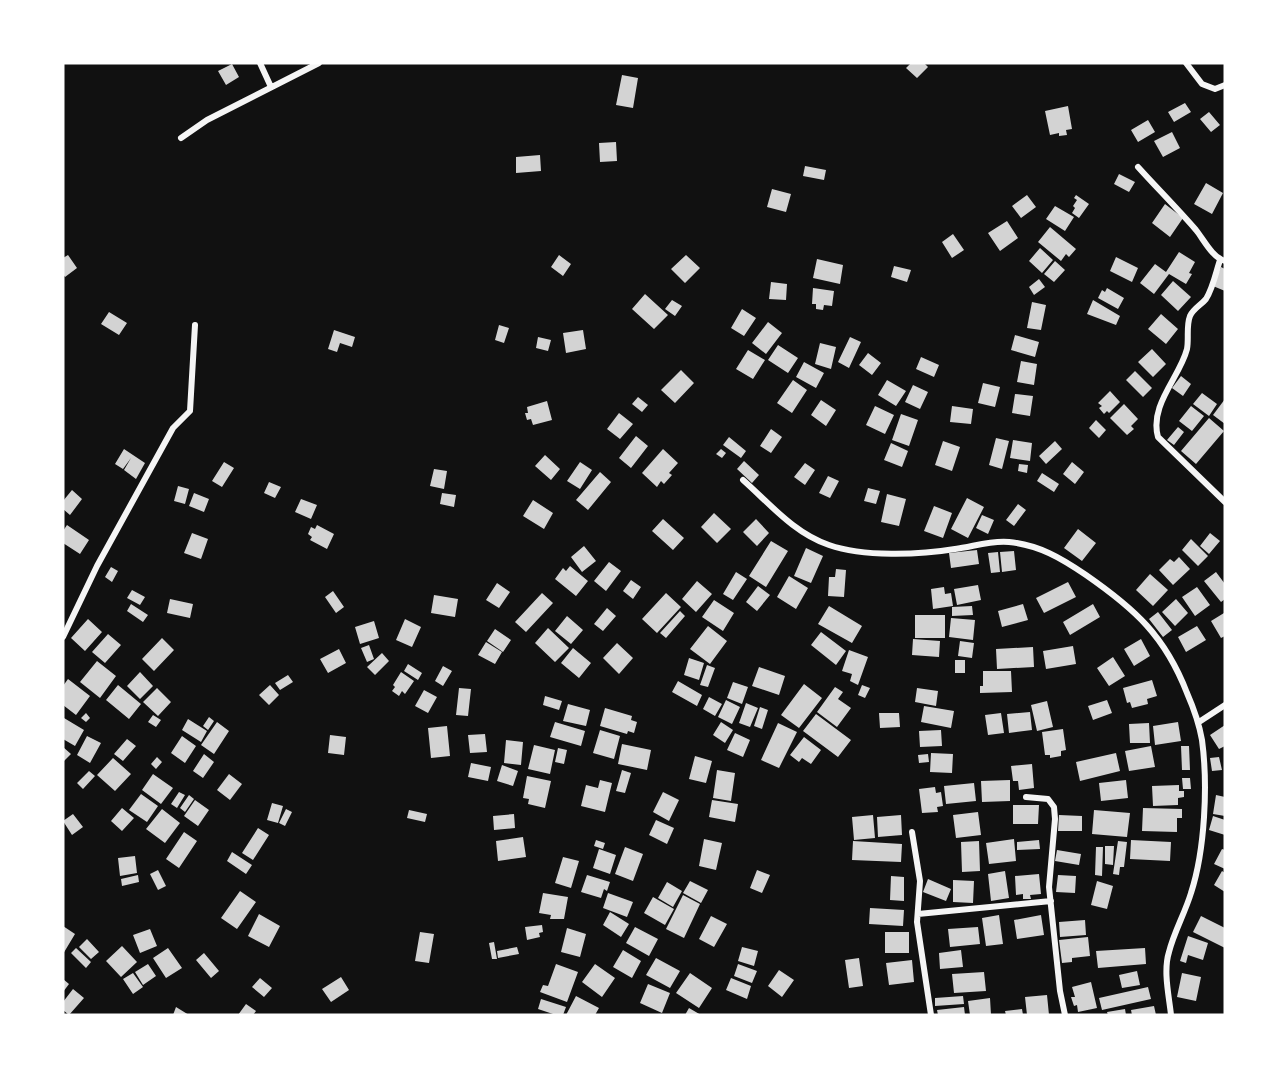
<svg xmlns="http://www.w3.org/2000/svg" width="1288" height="1078" viewBox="0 0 1288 1078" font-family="'Fira Sans',sans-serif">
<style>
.building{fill:#d3d3d3}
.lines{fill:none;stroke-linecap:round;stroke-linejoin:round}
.minor{stroke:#f5f5f5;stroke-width:6}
</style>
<rect width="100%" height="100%" fill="#111"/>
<path class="building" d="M911,63H924L928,67L917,78L906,68Z
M232,64L239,77L226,85L218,71Z
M622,75L638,78L633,108L616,105Z
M1185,103L1191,112L1174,122L1168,112Z
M1068,106L1072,129L1066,130L1067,135L1059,136V133L1050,135L1045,111Z
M1209,112L1220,125L1211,132L1200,119Z
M1148,120L1155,132L1138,142L1131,130Z
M1172,132L1180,148L1163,157L1154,141Z
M616,142L617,161L600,162L599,143Z
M540,155L541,171L516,173V157Z
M805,166L826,170L824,180L803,176Z
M1119,174L1135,182L1129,192L1114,184Z
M1206,183L1223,193L1212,214L1194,204Z
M772,189L791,194L786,212L767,207Z
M1027,195L1036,207L1021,218L1012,206Z
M1076,195L1089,204L1079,218L1072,213L1075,208L1073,206L1077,200L1074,198Z
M1165,204L1183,218L1170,237L1152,223Z
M1055,206L1074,217L1065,231L1046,219Z
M1007,221L1018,238L1000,251L988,233Z
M1050,227L1076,249L1069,257L1066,254L1061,261L1038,242Z
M953,234L964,250L952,258L942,242Z
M1040,248L1053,260L1042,273L1029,261Z
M1179,252L1195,262L1189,273L1192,274L1186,284L1169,274L1154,294L1140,283L1155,264L1166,272Z
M68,255L77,268L65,277L63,274V258Z
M559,255L571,264L563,276L551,267Z
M686,255L700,268L685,283L671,269Z
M1116,257L1138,268L1132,282L1110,271Z
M817,259L843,265L840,284L813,278Z
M1055,261L1065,270L1054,282L1044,274Z
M894,266L911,270L907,282L891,277Z
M1221,267L1225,269V291L1213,286Z
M1039,279L1045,287L1034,295L1029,287Z
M1173,281L1191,297L1178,311L1161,295Z
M771,282L787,284L786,300L769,299Z
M813,288L834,291L832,306L824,305L823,310L816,309V304H812Z
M1107,288L1124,298L1118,309L1098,298L1102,290L1105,292Z
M645,294L668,315L654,329L632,309Z
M672,300L682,306L675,316L665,309Z
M1093,300L1120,316L1116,325L1087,314Z
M1032,302L1046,305L1041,330L1027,328Z
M742,309L756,318L744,336L731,328Z
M109,312L127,323L119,335L101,324Z
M1161,314L1178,329L1166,344L1148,329Z
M768,322L782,333L766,354L752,343Z
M499,325L509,328L504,343L495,340Z
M334,330L355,337L352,347L340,343L337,352L328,349Z
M583,330L586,349L566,353L563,333Z
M1015,335L1039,342L1035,357L1011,350Z
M538,337L551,340L548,351L536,348Z
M850,337L861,342L849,368L838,362Z
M820,343L836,347L831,369L815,364Z
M778,345L798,358L788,373L768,360Z
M1152,349L1166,364L1153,377L1138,362Z
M748,350L765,360L753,379L736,369Z
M868,353L881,363L872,375L859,365Z
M921,357L939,365L934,377L916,369Z
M1021,361L1037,364L1034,385L1017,382Z
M804,362L824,373L816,388L796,377Z
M681,370L694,383L675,403L661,390Z
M1135,371L1152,388L1143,397L1126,380Z
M1181,376L1191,384L1183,396L1172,388Z
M793,380L807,390L792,413L777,403Z
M887,380L906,391L896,406L878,395Z
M983,383L1000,387L995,407L978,403Z
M913,385L928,392L920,409L905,402Z
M1110,391L1120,402L1109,413L1107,411L1104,414L1099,408L1102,406L1098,403Z
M1202,393L1217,404L1209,416L1193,404Z
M1015,394L1033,396L1030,416L1012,413Z
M638,397L648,405L642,412L632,404Z
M1225,399V424L1213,415Z
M821,400L836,410L826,426L811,415Z
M547,401L552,420L533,425L531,419L527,420L525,413H528L527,407Z
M1124,404L1138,419L1131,426L1134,429L1127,435L1110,418Z
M875,406L894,415L885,434L866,425Z
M952,406L973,409L971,424L950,422Z
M1191,406L1204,416L1192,431L1179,421Z
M619,413L633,424L620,439L607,429Z
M901,414L918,420L909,446L892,440Z
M1209,418L1224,431L1196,464L1181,451Z
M1096,420L1106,430L1099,438L1089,428Z
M1178,427L1184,432L1174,445L1167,440Z
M771,429L782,437L771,453L760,446Z
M636,436L648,446L631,468L619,458Z
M729,437L746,451L741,458L723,445Z
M996,438L1009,441L1002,469L989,465Z
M1013,440L1032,443L1030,461L1010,458Z
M943,441L960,447L952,471L935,465Z
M1055,441L1062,449L1046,464L1039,456Z
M891,443L908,451L902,467L884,460Z
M124,449L145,463L136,479L124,470L131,458L123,469L115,464Z
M663,449L678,463L669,473L672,475L664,484L661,481L657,487L642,473Z
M721,449L726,453L722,458L716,454Z
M545,455L560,469L551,480L535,466Z
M744,461L759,475L752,483L737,469Z
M224,462L234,468L222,487L212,481Z
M580,462L592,470L580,489L567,481Z
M1072,462L1084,472L1075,484L1063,474Z
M805,463L815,470L805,485L794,477Z
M1019,464L1028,465L1027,473L1018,471Z
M434,469L447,471L444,489L430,486Z
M600,472L611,482L588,510L576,500Z
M1042,473L1059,484L1054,492L1037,481Z
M828,476L839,481L830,498L819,493Z
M269,482L281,487L275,498L264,493Z
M178,486L189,489L185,504L174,501Z
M868,488L880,491L876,504L864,501Z
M72,490L82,499L70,515L63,509V501Z
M194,493L209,499L204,512L189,506Z
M442,493L456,495L454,507L440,504Z
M887,494L906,499L899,526L881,522Z
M967,498L984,507L968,538L951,529Z
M301,499L317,505L311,519L295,512Z
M533,500L553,513L544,529L523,516Z
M1018,504L1026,510L1014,526L1006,520Z
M934,506L952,513L943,538L924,531Z
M714,513L731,529L717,543L701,527Z
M982,515L994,520L988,534L976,528Z
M663,519L684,538L673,550L652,531Z
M756,519L769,533L757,546L743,532Z
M67,525L89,540L80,554L63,543V531Z
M317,525L334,534L327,549L310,540L312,537L308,534L311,527L315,529Z
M1078,529L1096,543L1082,561L1064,548Z
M192,533L208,539L201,559L184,553Z
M1210,533L1220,541L1209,554L1200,546Z
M1191,539L1208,556L1198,566L1182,550Z
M771,541L788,551L766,587L749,576Z
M584,546L596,561L582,572L571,557Z
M806,548L823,556L811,583L794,576Z
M977,550L979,564L951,568L949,553Z
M1014,551L1016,570L1002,572L1000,552Z
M998,552L1000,572L991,573L988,553Z
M1179,557L1190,569L1173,585L1159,570L1170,559L1174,562Z
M609,562L621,571L606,591L594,581Z
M570,566L588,581L576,596L555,579L563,568L566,571Z
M111,567L118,571L112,582L105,577Z
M836,569L846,570L844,597L828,596L829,577H835Z
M736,572L747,579L733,600L723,594Z
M1216,572L1225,584V599L1221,602L1204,581Z
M1150,574L1168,590L1153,606L1136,590Z
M789,576L808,588L796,609L777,597Z
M631,580L641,587L633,599L623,591Z
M697,581L712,594L696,612L682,599Z
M1068,582L1076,597L1044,613L1036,598Z
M497,583L510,592L499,608L486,600Z
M978,585L981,600L957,605L954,589Z
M758,586L770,595L757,611L746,602Z
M944,587L945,594L951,593L953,606L933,609L931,589Z
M1197,587L1210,605L1195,616L1182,597Z
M132,590L145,597L140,605L127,598Z
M333,591L344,607L336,613L325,597Z
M542,593L553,603L526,632L515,622Z
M666,593L681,607L657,633L642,619Z
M434,595L458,599L455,617L431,613Z
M170,599L193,604L190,618L167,613Z
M1176,599L1188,613L1175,626L1162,612Z
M714,600L734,613L723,631L702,617Z
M131,604L148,615L143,622L127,611Z
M1023,604L1028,620L1002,627L998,611Z
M1093,604L1100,617L1070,635L1063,622Z
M829,606L862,626L852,643L818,624Z
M972,606L973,615L952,616V607Z
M607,608L616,616L603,631L594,624Z
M680,611L685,616L666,638L660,633Z
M1158,612L1172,630L1163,637L1149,619Z
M1224,613L1225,636L1221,638L1211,621Z
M915,615H945V638H915Z
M567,616L583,630L571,644L555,631Z
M951,618L975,620L973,640L949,637Z
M88,619L102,632L85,651L71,638Z
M405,619L421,627L412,647L396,640Z
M374,621L379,638L360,644L355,627Z
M708,626L727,641L710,664L690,649Z
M1197,626L1206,640L1186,652L1178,637Z
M548,628L569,648L555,662L535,643Z
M495,629L511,640L503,652L487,641Z
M821,632L846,651L836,665L811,645Z
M108,634L121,645L105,663L92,652Z
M162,638L174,650L154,671L142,659Z
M913,639L940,641L939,657L912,655Z
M1141,639L1150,656L1134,666L1124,649Z
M960,641L974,643L972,658L958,656Z
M486,642L502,652L495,664L478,655Z
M617,643L633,658L619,674L603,658Z
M369,645L374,659L367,662L361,648Z
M1073,646L1076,664L1046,669L1043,651Z
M1033,647L1034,667L997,669L996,649Z
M573,648L591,663L579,678L561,663Z
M339,649L346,663L328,673L320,659Z
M849,650L868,657L858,685L850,681L852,674L842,671Z
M382,653L389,661L375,675L367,667Z
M1113,657L1125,676L1109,686L1097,668Z
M689,658L704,663L699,680L684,675Z
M955,660H965V673H955Z
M97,661L116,676L100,698L80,682Z
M408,664L422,673L418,680L404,671Z
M707,665L715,668L708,687L700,685Z
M443,666L452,671L443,686L435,681Z
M759,667L785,676L779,695L752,686Z
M983,671H1011L1012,692L980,693V686H983Z
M140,672L153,686L140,699L127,686Z
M401,672L414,681L405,694L402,691L399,696L392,691L395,687L393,685Z
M288,675L293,682L280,690L275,683Z
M68,679L90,696L76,715L63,705V686Z
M1152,680L1157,696L1147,699L1148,704L1132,708L1130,702L1127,703L1123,688Z
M678,681L702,695L697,706L672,692Z
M733,682L748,687L742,704L727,698Z
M804,684L822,698L799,728L781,715Z
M118,685L141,704L129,719L106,700Z
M270,685L279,695L269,705L259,695Z
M862,685L870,688L865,698L858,695Z
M835,687L843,692L838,699L851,708L837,727L817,712Z
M157,688L171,702L158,716L143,702Z
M459,688L471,689L468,716L456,715Z
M917,688L938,691L936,706L915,702Z
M424,690L437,697L428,713L415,706Z
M545,696L562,701L559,710L543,705Z
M709,697L722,704L715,716L703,709Z
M726,700L740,707L732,724L718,717Z
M1107,700L1112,713L1093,720L1088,706Z
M1047,701L1053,727L1037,731L1031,705Z
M746,703L758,708L750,727L739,723Z
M568,704L590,710L586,726L563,721Z
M924,706L954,711L951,728L921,722Z
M760,707L768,710L762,729L754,726Z
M605,708L632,716L631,720L637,722L634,733L628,731L627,734L600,726Z
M1030,712L1032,730L1009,733L1007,714Z
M86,713L90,718L86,722L81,718Z
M879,713H899L900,727L880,728Z
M1001,713L1004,733L988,735L985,715Z
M816,714L851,740L838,757L803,731Z
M153,715L161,720L156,727L148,722Z
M209,717L214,721L208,730L203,726Z
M64,718L84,730L75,746L63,739Z
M188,719L207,731L201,742L182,730Z
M217,722L229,731L214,754L201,745Z
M555,722L585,731L581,746L550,737Z
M721,722L733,730L725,743L713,735Z
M1178,722L1181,741L1155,745L1153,726Z
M778,723L797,732L779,768L761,760Z
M1149,723L1150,743H1130L1129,724Z
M1225,725V746L1219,749L1210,735Z
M447,726L450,756L431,758L428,728Z
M1063,729L1066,750L1061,751V756L1050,758V755H1045L1042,732Z
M600,730L620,736L614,759L593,753Z
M941,730L942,746L920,747L919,731Z
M735,733L750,740L743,757L727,750Z
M485,734L487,752L470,753L468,735Z
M330,735L346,737L344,755L328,753Z
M87,736L101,743L90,763L77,755Z
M182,736L196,746L185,763L171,753Z
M804,737L821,750L811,764L802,758L799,762L790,755Z
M127,739L136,746L123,761L114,754Z
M506,740L523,742L521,765L504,763Z
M622,744L651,750L647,770L618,764Z
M534,745L555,750L550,774L528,769Z
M1151,746L1155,767L1129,771L1125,751Z
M1181,746H1189L1190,770H1182Z
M63,747L71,754L63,762Z
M558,748L567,750L564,764L555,762Z
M931,753L953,754L952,773L930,772Z
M1116,753L1120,771L1080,781L1076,762Z
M204,754L214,762L203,778L193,771Z
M928,754L929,762L919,763L918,755Z
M695,756L712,761L706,783L689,779Z
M157,757L162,762L156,769L151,764Z
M1219,757L1222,770L1212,771L1210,758Z
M113,758L131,774L115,791L97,775Z
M471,763L491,767L488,781L468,777Z
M1032,764L1034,788L1019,790L1018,781H1013L1011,766Z
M502,765L518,771L513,786L497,781Z
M622,770L631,773L625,793L616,791Z
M717,770L735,773L731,801L713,798Z
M89,771L95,776L83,789L77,783Z
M153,774L173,788L161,804L142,790Z
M229,774L242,784L230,800L217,790Z
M527,776L551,781L545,808L528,804L529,799L523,798Z
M1182,778H1190L1191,789H1183Z
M600,780L612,783L605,812L581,806L586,785L598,788Z
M1010,780V801L982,802L981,781Z
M1126,780L1128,798L1101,801L1099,783Z
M974,783L976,801L946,804L944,786Z
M1179,785V791H1184V797L1178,798V805L1153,806L1152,786Z
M935,787L936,793L941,792L943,806L937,807L938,812L922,813L919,789Z
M179,792L185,795L177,808L171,804Z
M663,792L679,800L669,821L653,812Z
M141,794L158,806L147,822L129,810Z
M189,795L194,799L185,812L180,808Z
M1216,795L1225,797V816L1213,814Z
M195,800L209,810L198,826L184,816Z
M712,800L738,804L735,822L709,817Z
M272,803L283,806L278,823L267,820Z
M1013,805H1039L1038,824H1013Z
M122,808L134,818L122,831L111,821Z
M1143,808L1182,809V818H1177V832L1142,831Z
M162,809L180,823L165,843L146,829Z
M286,809L292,812L285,826L279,823Z
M409,810L427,814L425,822L407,818Z
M1094,810L1130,813L1127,837L1092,834Z
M978,812L981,835L956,838L953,815Z
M73,814L83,827L72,835L63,821Z
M514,814L515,828L494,830L493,816Z
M873,815L875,838L854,840L852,817Z
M901,815L902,835L878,837L877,817Z
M1059,815L1082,816V831H1058Z
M1213,816L1225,820V835L1209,830Z
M656,820L674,828L667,844L649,835Z
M258,828L269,835L253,860L242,853Z
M184,832L197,841L179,868L166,859Z
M523,837L526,857L498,861L496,841Z
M704,839L722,843L716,870L699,866Z
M1014,839L1016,861L989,864L986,843Z
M596,840L605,843L603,849L594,846Z
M1039,840L1040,849L1017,850V842Z
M1131,840L1171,842L1170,861L1130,859Z
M853,841L902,844L901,862L852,860Z
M979,841L980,871L962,872L961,842Z
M1118,841L1127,842L1124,867H1120L1119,875L1113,874Z
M1105,846H1114L1113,865L1105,864Z
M625,847L643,854L633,881L615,874Z
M1096,847H1103L1102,876L1095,875Z
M599,849L616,855L610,874L593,868Z
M1222,849L1225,850V869L1214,864Z
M1057,850L1081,854L1079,865L1055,861Z
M232,852L252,865L246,874L227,861Z
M135,856L137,873L120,876L118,858Z
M563,857L579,861L571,888L555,883Z
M158,870L166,886L158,890L150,874Z
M757,870L770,875L762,893L750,888Z
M1005,871L1009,898L991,901L988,874Z
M1222,871L1225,873V892L1214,885Z
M1039,874L1041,894L1030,895L1031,899H1023V894L1016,895L1015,876Z
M138,875L139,882L122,886L121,879Z
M587,875L610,882L607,891L604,889L601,898L581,892Z
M1058,875L1076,876L1075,893L1056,892Z
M891,876L904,877V901L890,900Z
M928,879L951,889L946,901L923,892Z
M953,880L974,881L973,903L953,902Z
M690,881L708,890L701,903L683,893Z
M1097,881L1113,886L1107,909L1091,905Z
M667,882L682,891L673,907L658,898Z
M240,891L256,902L237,929L221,918Z
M543,893L568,897L564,919H550L551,915L539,913Z
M608,893L633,902L627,917L603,908Z
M683,895L700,904L684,938L666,929Z
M653,897L674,909L665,925L644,913Z
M870,908L904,910L903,926L869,924Z
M610,912L629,924L621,937L603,925Z
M259,914L280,926L269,947L248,936Z
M999,915L1003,944L986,946L982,918Z
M1041,915L1044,935L1017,939L1014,920Z
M711,916L727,924L714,947L699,939Z
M1201,916L1225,928V948L1193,932Z
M1085,920L1086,935L1060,937L1059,922Z
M542,925L543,932L539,933L540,937L527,940L525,927Z
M63,926L75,934L63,954Z
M635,927L658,939L649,956L626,943Z
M978,927L980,944L950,947L948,929Z
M567,928L586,934L580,957L561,952Z
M150,929L157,946L140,953L133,935Z
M420,932L434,934L429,963L415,961Z
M885,932H909V953H885Z
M1188,936L1208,943L1203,960L1188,955L1186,963L1180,961Z
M1088,937L1090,956L1072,958V962L1062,963L1059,940Z
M87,939L99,952L91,959L79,947Z
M494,942L497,959H492L489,943Z
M122,946L137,962L121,977L106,961Z
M517,947L519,954L498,958L497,951Z
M742,947L758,951L754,966L738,961Z
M76,948L91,962L86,968L71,953Z
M168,948L182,968L166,978L153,958Z
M1145,948L1146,964L1098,968L1096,951Z
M623,950L641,961L632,978L613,967Z
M961,950L963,967L940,969L939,953Z
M204,953L219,971L211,978L196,960Z
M656,958L680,971L670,988L646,975Z
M859,958L863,986L849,988L845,960Z
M912,960L914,982L889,985L886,963Z
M148,964L156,976L143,985L135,972Z
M556,964L578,972L567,1002L540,992L543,985L548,986Z
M595,964L615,978L602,997L582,982Z
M738,964L757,971L752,983L734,976Z
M779,970L794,980L782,997L768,986Z
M1137,971L1140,985L1122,988L1119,975Z
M984,972L986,991L954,993L952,974Z
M133,973L143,987L133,994L123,979Z
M690,973L712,988L699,1008L676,993Z
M1182,973L1201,977L1196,1001L1177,997Z
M341,977L349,990L331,1002L322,989Z
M260,978L272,988L264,997L252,987Z
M731,978L751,986L747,999L726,990Z
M63,979L69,984L63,992Z
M1091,982L1097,1008L1078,1012L1077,1005L1074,1006L1071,997H1075L1072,987Z
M648,984L670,993L662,1013L640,1003Z
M1148,987L1151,999L1102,1010L1099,998Z
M73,989L84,998L69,1015L63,1010V1002Z
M1047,995L1049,1015H1027L1025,997Z
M576,996L599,1008L595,1015H566Z
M963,996L964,1004L935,1006V998Z
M990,998L991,1015H970L968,1001Z
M541,999L566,1007L563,1015H556L538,1009Z
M246,1004L256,1011L253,1015H238Z
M1154,1006L1156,1015H1132L1131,1010Z
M176,1007L189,1015H173Z
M964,1007L965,1015H938L937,1010Z
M689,1008L701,1015H685Z
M1022,1009L1023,1015H1006L1005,1011Z
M1125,1009L1126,1015H1108L1107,1012Z"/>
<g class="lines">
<path class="minor" d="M260,63L271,87
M1186,63L1202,84L1215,89L1225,85
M181,138L207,120L319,63
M1138,167C1157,188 1177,208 1196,230C1204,240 1212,257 1225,261
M1220,260C1216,272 1213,288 1206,299C1201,305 1193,309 1190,316C1186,326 1189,339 1187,349C1180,377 1149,405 1158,437L1225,502
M743,480C770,504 794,533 829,545C863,557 919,555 955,549C972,547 991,540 1009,542C1039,545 1061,558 1086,575C1135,609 1165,636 1187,693C1194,709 1199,723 1202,740C1208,785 1205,850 1191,893C1185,913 1174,932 1169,952C1163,971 1169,996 1171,1015
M63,637L97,566L173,428L190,411L195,325
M1199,722L1225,705
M1026,797L1048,799L1054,807L1055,819L1049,887L1060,991L1065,1015
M912,832L920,881L917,922L931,1015
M918,914L1051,901"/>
</g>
<rect width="1288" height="1078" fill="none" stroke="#ffffff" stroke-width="129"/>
</svg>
